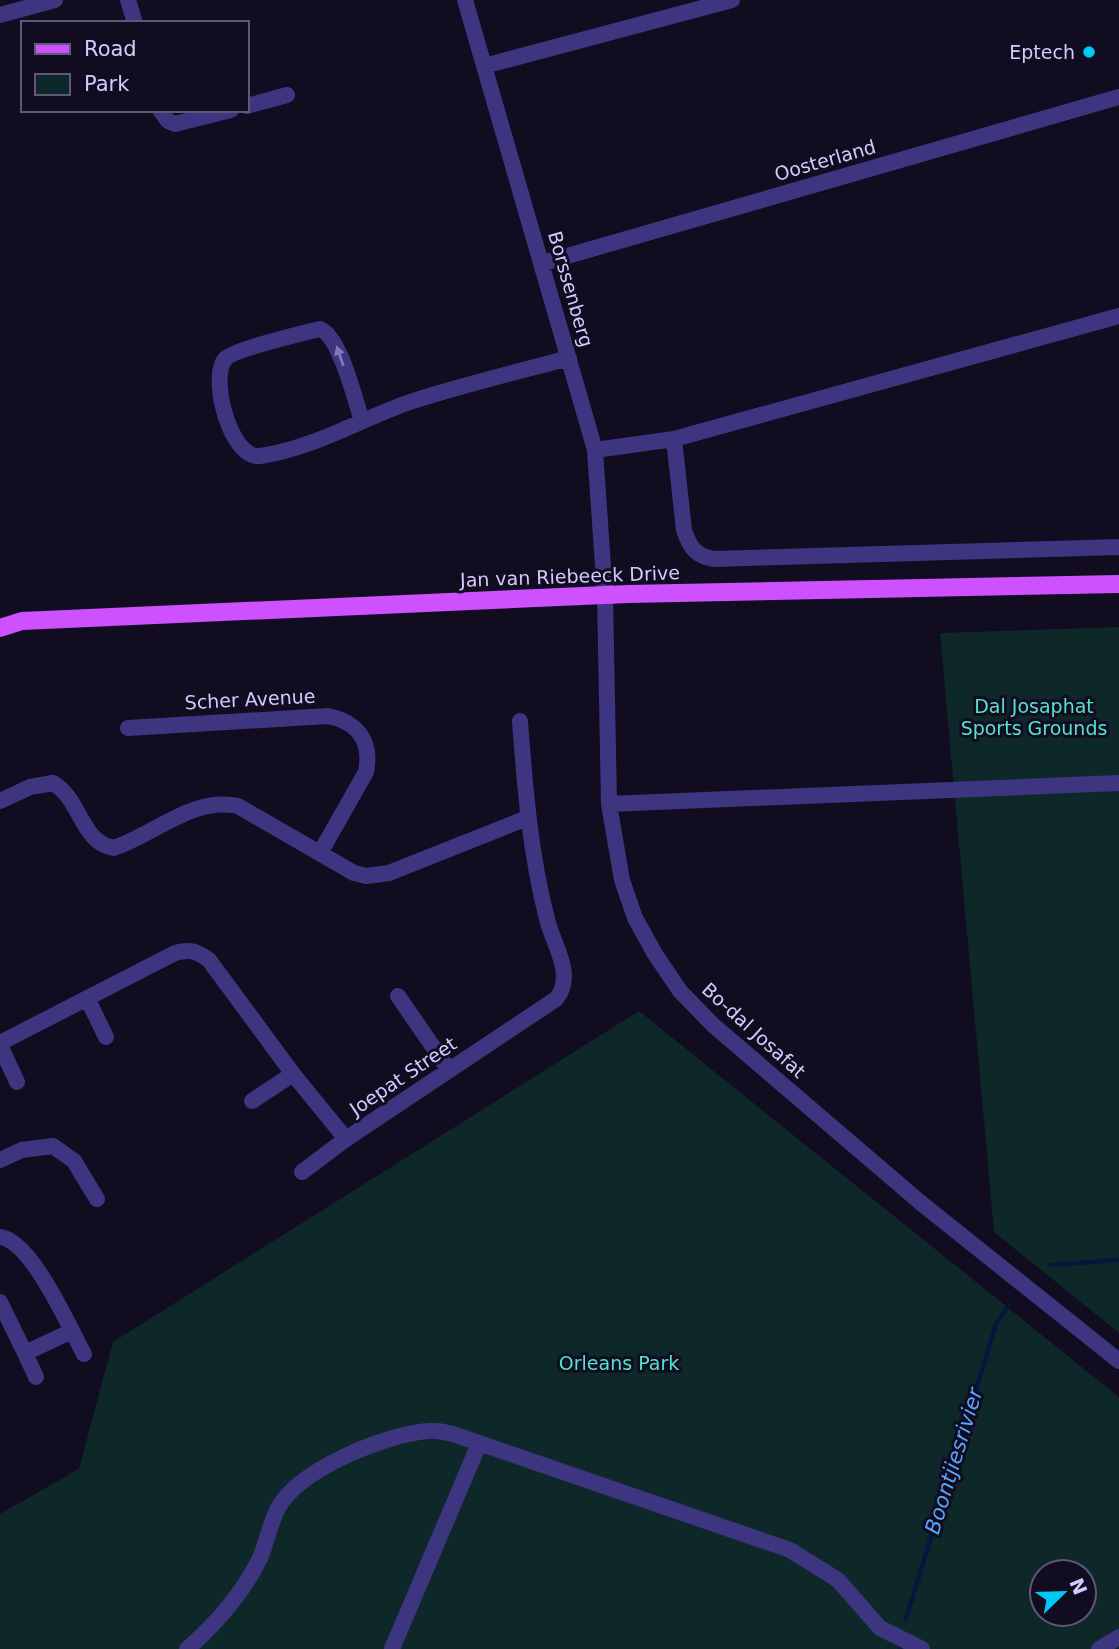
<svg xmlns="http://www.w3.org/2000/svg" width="1119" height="1649" viewBox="0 0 1119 1649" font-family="'DejaVu Sans',sans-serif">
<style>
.green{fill:#0e282a;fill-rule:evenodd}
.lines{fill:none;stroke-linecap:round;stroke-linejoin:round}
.stream{stroke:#07163d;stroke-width:4.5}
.minor{stroke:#3e3580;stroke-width:16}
.major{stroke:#cd51ff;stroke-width:18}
.oneway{fill:#8278b9}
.poi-dot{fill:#00c8f5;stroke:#110c20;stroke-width:2.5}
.labels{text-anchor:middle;stroke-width:6;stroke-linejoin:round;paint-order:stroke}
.poi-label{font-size:19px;fill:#d5caff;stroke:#110c20;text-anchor:end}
.street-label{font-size:19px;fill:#d5caff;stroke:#110c20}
.park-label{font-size:19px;fill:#52e3cb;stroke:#110c20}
.water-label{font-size:21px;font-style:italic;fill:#58a4ff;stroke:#110c20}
</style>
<rect width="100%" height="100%" fill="#110c20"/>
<path class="green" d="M1119,627V1333L994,1232L940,633Z
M639,1011L1119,1397V1649H0V1514L79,1469L113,1342ZM1042,1572H1084V1614H1042Z"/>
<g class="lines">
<path class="stream" d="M1050,1265L1119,1260
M906,1619L996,1324L1009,1305
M900,1649V1648"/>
<path class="minor" d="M128,0L135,23
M465,0L595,450L605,595L609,804L622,880L635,918L655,954L680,991L713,1025L921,1203L1119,1361
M0,15L55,0
M484,66L732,0
M247,106L287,95
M160,110L168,121L175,124L231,110
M543,263L1119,97
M362,421C355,400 340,336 320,329C304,333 232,350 225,359C209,379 231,460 260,456C312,449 361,419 410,402C462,385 517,372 569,358
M674,439L684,530C690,548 696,556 714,559L1119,547
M595,450L674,439L1119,316
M128,728L328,716C358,722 372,742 366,772L320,853
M0,801L30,787L53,783C81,799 81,843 114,848C155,834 194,796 238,806L354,873L366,876L389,873L527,818
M609,804L1119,783
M398,996L449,1070
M88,1000L106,1037
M0,1043L175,953C190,949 197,951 209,960L293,1074L346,1139L556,999C576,975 553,945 547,919C530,853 525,788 520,721
M0,1045L17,1082
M252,1101L293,1074
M0,1160L22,1150L53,1146L74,1161L97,1199
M302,1172L346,1139
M0,1237C32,1241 69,1327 84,1354
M0,1302L25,1353L72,1331
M25,1353L36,1377
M187,1649C215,1625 244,1592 260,1558C267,1542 270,1523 278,1508C300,1469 384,1435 427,1431C435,1430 445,1432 453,1434L790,1550L838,1580L880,1628L922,1649
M392,1649L479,1444
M1099,1649L1119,1637"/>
<path class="major" d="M0,628L22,621L628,594L1119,584"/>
</g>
<defs><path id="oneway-solid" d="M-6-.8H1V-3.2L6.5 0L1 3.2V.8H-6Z" transform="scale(1.75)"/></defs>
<use class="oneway" href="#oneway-solid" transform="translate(340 356) rotate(-109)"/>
<circle class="poi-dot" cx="1089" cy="52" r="7"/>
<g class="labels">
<g class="poi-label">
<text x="1075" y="59">Eptech</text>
</g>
<g class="street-label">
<text transform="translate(825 160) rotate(-16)" y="7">Oosterland</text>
<text transform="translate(571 289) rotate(74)" y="7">Borssenberg</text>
<text transform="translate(570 576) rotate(-2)" y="7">Jan van Riebeeck Drive</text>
<text transform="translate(250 699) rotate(-3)" y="7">Scher Avenue</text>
<text transform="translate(754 1030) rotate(42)" y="7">Bo-dal Josafat</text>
<text transform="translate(403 1076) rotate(-34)" y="7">Joepat Street</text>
</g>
<g class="park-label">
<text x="1034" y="713">Dal Josaphat<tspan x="1034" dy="22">Sports Grounds</tspan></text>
<text x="619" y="1370">Orleans Park</text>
</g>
<g class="water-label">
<text transform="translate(954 1461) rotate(-73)" y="7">Boontjiesrivier</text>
</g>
</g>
<rect x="21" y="21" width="228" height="91" fill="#110c20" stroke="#5f5879" stroke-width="2"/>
<rect x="35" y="44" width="35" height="10" fill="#cd51ff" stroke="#5f5879" stroke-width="2"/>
<text x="84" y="56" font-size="21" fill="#d5caff">Road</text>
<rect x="35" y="74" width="35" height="21" fill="#0e282a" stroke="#5f5879" stroke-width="2"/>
<text x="84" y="91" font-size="21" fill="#d5caff">Park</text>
<g transform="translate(1063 1593) rotate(67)"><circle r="33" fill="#110c20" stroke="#5f5879" stroke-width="2"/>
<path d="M0-5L12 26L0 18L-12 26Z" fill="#00c8f5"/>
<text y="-10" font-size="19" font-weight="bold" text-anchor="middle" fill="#d5caff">N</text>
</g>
</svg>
